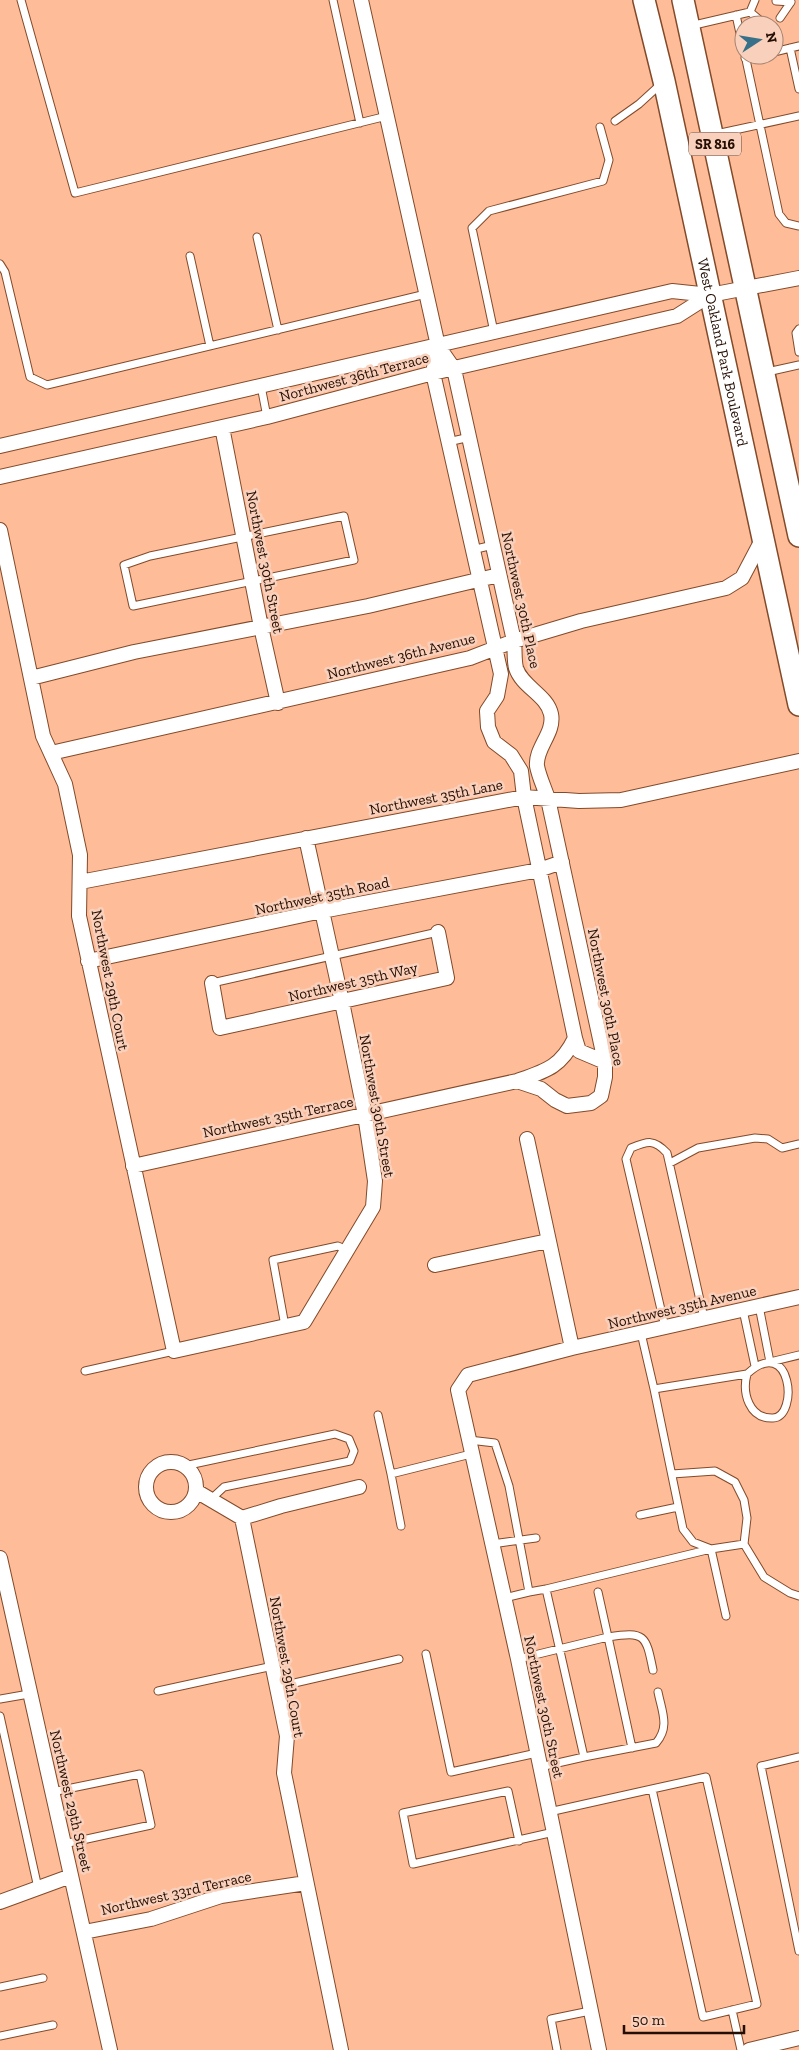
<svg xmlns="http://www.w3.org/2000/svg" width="799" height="2050" viewBox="0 0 799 2050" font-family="'Zilla Slab',serif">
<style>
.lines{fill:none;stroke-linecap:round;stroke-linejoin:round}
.lane-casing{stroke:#834a29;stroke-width:9}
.street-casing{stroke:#834a29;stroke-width:16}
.primary-casing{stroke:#834a29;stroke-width:24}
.lane{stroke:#fff;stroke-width:7}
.street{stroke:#fff;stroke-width:14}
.primary{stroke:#fff;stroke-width:21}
.labels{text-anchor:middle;stroke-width:5;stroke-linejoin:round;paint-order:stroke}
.shield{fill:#f9d0bb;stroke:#64483a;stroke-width:1}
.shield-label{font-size:14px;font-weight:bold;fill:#240d02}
.street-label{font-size:15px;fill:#240d02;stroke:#f9d0bb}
</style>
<rect width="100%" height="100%" fill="#febc99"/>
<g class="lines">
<g class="lane-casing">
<path id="lane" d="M21,0L75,193L387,116
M333,0L360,123
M776,1L791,2
M750,12L762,22
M736,15L744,52
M780,18L791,2
M690,26L750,12L755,0
M790,48L799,89
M774,52L799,46
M745,55L779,214L786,223L799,226
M745,58L761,55
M615,121L639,104L662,83
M716,134L799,116
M257,237L278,330
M190,256L210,346
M0,264L5,272L30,377L47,385L426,294
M799,329L796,333L799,352
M494,332L472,228L489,211L603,181L609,160L600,127
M767,372L799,365
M261,386L267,417
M448,442L470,437
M344,516L354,560L133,606L124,565L150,556Z
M472,550L493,545
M212,983L438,932
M670,1163L698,1148L755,1138L768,1139L782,1148L799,1144
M759,1306L770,1362L799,1355
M743,1310L755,1366
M285,1326L273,1260L338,1246L347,1250
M665,1327L626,1159L631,1148C648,1141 654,1139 667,1153L704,1318
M641,1333L654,1389L747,1374C792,1333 799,1417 773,1418C749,1419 742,1393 747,1374
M85,1371L174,1351
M654,1389L683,1529L693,1542L711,1549L744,1544
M378,1415L391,1474
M469,1440L495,1443L509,1486L529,1592L546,1589L584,1757L540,1767
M184,1466L335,1434L349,1439L354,1451L350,1461L224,1487L210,1500
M672,1474L715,1471L735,1482L744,1500L747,1518L744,1544L764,1577L790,1593L799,1596
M640,1515L678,1507
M401,1526L391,1474L471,1454
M492,1544L536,1538
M546,1589L711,1549L726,1616
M504,1598L529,1592
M426,1654L451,1772L537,1753
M518,1659L608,1637L598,1592
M277,1687L399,1659
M158,1691L273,1666
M0,1699L29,1694
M0,1716L38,1888
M632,1748L608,1637C645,1631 646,1635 653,1670
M584,1757L656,1743C670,1727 662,1712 658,1692
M799,1757L761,1766L799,1951
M706,1777L757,2004L703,2017L652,1789Z
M52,1792L140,1774L151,1825L64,1844
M549,1812L652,1789
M519,1841L508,1791L403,1813L413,1864L554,1832
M0,1987L43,1978
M732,2010L741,2050
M0,2036L53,2025
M557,2050L551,2019L590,2011"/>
</g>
<g class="street-casing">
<path id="street" d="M438,346L454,369L514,641C515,650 514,660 516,668C522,687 547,695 551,714C555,733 535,748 537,766C539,777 545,789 548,799L605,1062V1077L601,1096L591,1103L567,1106L555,1100L541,1089L517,1081
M222,427L261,627L278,703
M0,446L672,291L710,295L799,278
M0,477L267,417L433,373L677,316L710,295
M0,530L43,736L65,784L80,855L79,916L174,1351L304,1322L373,1207L375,1181L365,1115L342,1002L306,838
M31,678L134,652L368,606L499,575
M51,753L470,658L514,641L581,621L726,588L742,578L762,540
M80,882L524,797L579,801L621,800L799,761
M88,961L322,911L539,870L562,862
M212,983L220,1028L447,978L438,932
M575,1038L579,1051L605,1062
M527,1139L572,1348
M133,1166L517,1081C546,1071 561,1067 575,1038L524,797L521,771L511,755L494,742L488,727L487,711L497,696L501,674L433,373L438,346L361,0
M435,1265L548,1241
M146 1487a25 25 0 1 1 50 0a25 25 0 1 1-50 0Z
M196,1491L242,1518L287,1736L284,1773L341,2050
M242,1518L281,1506L359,1487
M0,1558L110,2050
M0,1902L71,1876
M84,1932L151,1919L221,1896L306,1883
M599,2050L518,1659L458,1390L468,1375L572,1348L799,1297
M749,2050L799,2038"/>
</g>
<g class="primary-casing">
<g id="primary">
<path id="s1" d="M644,0L664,81L799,705"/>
<path d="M683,0L799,536"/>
</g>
</g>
<use href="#lane" class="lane"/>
<use href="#street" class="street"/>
<use href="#primary" class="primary"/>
</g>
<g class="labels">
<rect class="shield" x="689" y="132.5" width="52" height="23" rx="4"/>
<g class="shield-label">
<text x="715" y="149">SR 816</text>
</g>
<g class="street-label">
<text dy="5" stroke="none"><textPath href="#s1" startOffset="361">West Oakland Park Boulevard</textPath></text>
<text transform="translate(354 377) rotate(-15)" y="5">Northwest 36th Terrace</text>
<text transform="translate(265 562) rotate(79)" y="5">Northwest 30th Street</text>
<text transform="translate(521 600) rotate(78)" y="5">Northwest 30th Place</text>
<text transform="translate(401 656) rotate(-14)" y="5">Northwest 36th Avenue</text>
<text transform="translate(436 797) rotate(-11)" y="5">Northwest 35th Lane</text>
<text transform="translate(322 896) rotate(-12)" y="5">Northwest 35th Road</text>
<text transform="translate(110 980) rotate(79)" y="5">Northwest 29th Court</text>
<text transform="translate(353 982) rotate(-13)" y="5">Northwest 35th Way</text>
<text transform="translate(606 997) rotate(79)" y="5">Northwest 30th Place</text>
<text transform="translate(377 1106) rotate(80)" y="5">Northwest 30th Street</text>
<text transform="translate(278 1117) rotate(-12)" y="5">Northwest 35th Terrace</text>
<text transform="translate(682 1307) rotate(-13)" y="5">Northwest 35th Avenue</text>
<text transform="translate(287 1667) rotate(80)" y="5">Northwest 29th Court</text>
<text transform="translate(544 1707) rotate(78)" y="5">Northwest 30th Street</text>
<text transform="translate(71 1801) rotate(77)" y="5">Northwest 29th Street</text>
<text transform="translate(176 1893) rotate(-13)" y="5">Northwest 33rd Terrace</text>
</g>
</g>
<g transform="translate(759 40) rotate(78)"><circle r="24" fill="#f9d0bb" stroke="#a48271"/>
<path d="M0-4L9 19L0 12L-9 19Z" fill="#377089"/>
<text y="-8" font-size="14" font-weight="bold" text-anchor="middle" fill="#240d02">N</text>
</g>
<path d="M624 2025v8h120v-8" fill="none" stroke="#240d02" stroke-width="2.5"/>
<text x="632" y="2025" font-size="15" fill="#240d02" stroke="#f9d0bb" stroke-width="4" paint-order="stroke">50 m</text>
</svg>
